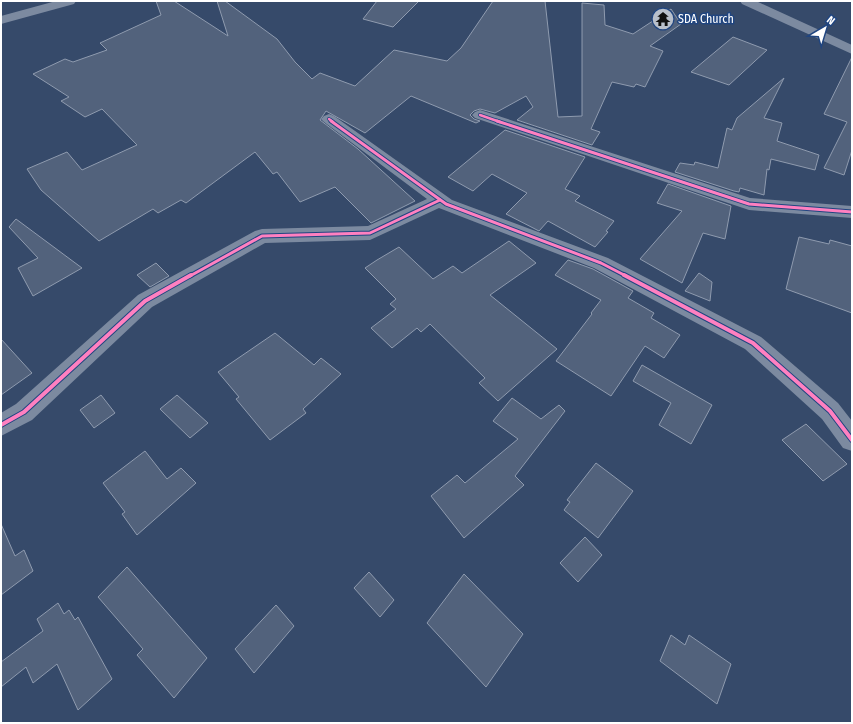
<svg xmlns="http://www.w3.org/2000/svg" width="853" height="724" font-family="'Fira Sans Condensed',sans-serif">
<rect width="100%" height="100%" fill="#364a6a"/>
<!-- building -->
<g fill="#52627c" stroke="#8f9baf">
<polygon points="156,1 174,1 228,36 217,1 225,1 277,39 295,62 312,79 320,73 355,86 394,50 447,61 461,48 493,1 545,1 558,117 582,116 582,3 604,5 605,25 633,34 671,9 681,24 650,46 663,51 645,87 636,84 634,87 612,82 591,129 600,132 592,145 517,120 533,107 526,96 495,113 480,109 474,111 470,115 474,119 480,121 476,123 411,96 365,133 326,111 320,120 358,149 415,201 371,223 335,187 300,202 277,172 273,174 255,152 186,203 181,200 158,213 153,209 99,241 41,190 27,169 67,152 82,170 137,145 102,109 85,117 61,101 69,97 33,74 65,59 73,62 107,50 100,43 161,15"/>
<polygon points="377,1 419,1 393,27 363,19"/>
<polygon points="733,37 767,50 729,85 691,72"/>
<polygon points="852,57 852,150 844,175 824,168 847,122 824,114"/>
<polygon points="784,78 764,118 782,123 777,141 819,155 815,170 771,159 769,170 767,169 764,195 740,188 739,192 734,191 675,172 680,163 694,165 695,162 718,168 727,128 732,130 737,118"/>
<polygon points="505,130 585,157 565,189 580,196 575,201 614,221 606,231 608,232 595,247 548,221 539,231 506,214 527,193 492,174 473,191 448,177"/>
<polygon points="668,184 731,206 725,239 703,233 682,283 640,259 682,211 657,203"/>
<polygon points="16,219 82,268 33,296 18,268 38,258 9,227"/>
<polygon points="799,237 829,244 830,240 852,246 852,313 786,289"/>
<polygon points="509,241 536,263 490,295 557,349 498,401 479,383 485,378 430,324 421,332 417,328 392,348 371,328 396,309 390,304 396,299 365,268 377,260 399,247 433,279 453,266 462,273"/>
<polygon points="568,260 593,269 633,291 628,298 654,313 651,318 680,335 664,358 645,346 611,396 556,361 592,314 591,313 601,300 555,275"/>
<polygon points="156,263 169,276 150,287 137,275"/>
<polygon points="699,273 712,282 710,301 685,291"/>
<polygon points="275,333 314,365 321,358 341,374 303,409 306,413 270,440 236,399 239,397 218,372"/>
<polygon points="1,339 32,373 1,395"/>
<polygon points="642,365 712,405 691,444 659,425 671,403 633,381"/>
<polygon points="101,395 115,413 94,428 80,410"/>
<polygon points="177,395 208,423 190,438 160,409"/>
<polygon points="512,398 541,419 559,405 565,411 515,476 524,485 464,538 431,496 457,475 465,483 518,439 493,421"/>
<polygon points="806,424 847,464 823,481 782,440"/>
<polygon points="145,451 167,479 181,468 196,483 137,535 122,514 125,512 103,483"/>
<polygon points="596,463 633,491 598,538 564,510 570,502 567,500"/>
<polygon points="1,524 15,556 24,550 33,571 1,595"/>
<polygon points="585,537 602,555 578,582 560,563"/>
<polygon points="127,567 207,658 174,698 137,655 143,649 98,597"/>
<polygon points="369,572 394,600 380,617 354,588"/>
<polygon points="464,574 523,634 486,687 427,623"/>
<polygon points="58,603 64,614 69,610 75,620 78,617 112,679 78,710 57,664 33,683 26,667 1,687 1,662 43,631 37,619"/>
<polygon points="276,605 294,626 254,673 235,649"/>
<polygon points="671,635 685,645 689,635 731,664 717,704 660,661"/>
</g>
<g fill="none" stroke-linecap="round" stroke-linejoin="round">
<!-- minor -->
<g fill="#7c8aa0" fill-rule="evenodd">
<polygon points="56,1 76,1 74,4 1,24 1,16"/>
<polygon points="740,1 756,1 852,45 852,54 742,4"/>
<polygon points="480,110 750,198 852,206 852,218 749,210 475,118 472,115 475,112"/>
<polygon points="329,114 334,116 452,200 608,258 761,337 838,403 852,421 852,451 843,448 822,419 745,349 594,268 439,208 370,240 265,243 152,307 32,420 1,436 1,413 16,404 138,295 255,231 262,229 368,226 427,199 324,122 321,119 324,116"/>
</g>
<!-- cycleway-far2 casing -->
<g stroke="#204580" stroke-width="4">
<g id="cycleway-far2">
<polyline points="480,115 500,122"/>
<polyline points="329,119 333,122"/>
</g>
</g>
<!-- cycleway-far1 casing -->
<g stroke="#204580" stroke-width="5">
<g id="cycleway-far1">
<polyline points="331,121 446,204 601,263 626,276"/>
<polyline points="497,121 749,204 852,212"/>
<polyline points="190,276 262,236 370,233 440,200"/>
</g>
</g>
<!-- cycleway casing -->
<g stroke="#204580" stroke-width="6">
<g id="cycleway">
<polyline points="624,275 753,343 830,411 852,440"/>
<polyline points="1,425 24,412 145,301 191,275"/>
</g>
</g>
<!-- cycleway-far2 -->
<use href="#cycleway-far2" stroke="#ff80c0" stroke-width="2.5"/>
<!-- cycleway-far1 -->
<use href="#cycleway-far1" stroke="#ff80c0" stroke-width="3"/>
<!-- cycleway -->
<use href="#cycleway" stroke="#ff80c0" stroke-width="4"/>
</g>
<!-- icons -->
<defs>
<g id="temple-disc" transform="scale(1.15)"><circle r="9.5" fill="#b9c0cb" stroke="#204580"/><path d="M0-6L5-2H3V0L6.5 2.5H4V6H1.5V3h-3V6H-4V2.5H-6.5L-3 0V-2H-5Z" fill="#111"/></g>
</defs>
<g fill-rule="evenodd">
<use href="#temple-disc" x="663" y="19"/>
</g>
<g text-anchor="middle" stroke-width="3" stroke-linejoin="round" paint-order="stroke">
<!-- far-poi labels -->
<g font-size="12" fill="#fff" stroke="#204580" text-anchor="start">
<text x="678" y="23">SDA Church</text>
</g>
</g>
<!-- border -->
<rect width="853" height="724" fill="none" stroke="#ffffff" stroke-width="4"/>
<!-- north arrow -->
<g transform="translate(825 28) rotate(38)" stroke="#204580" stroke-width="3" paint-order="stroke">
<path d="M0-3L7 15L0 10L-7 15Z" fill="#ffffff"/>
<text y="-6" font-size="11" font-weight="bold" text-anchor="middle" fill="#ffffff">N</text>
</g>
</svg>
